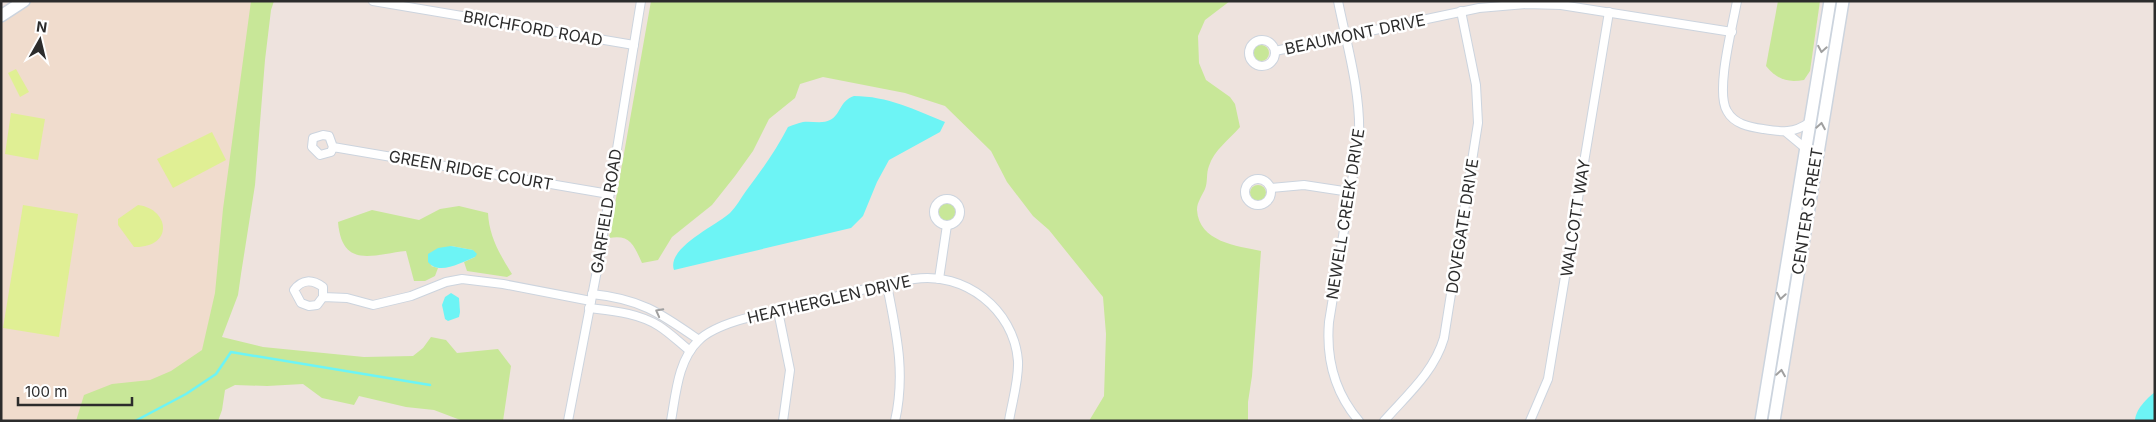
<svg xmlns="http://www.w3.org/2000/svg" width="2156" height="422" font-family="Inter,sans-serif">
<rect width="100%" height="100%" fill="#eee3de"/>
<!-- education -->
<polygon fill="#f0dccd" points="32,1 268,1 200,421 1,421 1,21"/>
<!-- green -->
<g fill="#c8e798">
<polygon points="251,1 274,1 271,10 265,60 255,185 241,274 238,295 222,337 263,347 364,357 413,356 423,348 431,337 446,340 457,353 498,349 511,366 503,421 463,421 434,410 406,407 359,396 354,405 322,398 303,384 267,386 235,385 225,390 222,410 218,421 76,421 84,395 112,384 150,380 171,371 202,350 215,293 223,209"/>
<path d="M651,1H1230L1205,20L1198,36L1199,63L1206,80L1230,97L1235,104L1240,127C1229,140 1214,150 1209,166C1206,173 1208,182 1205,189C1202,196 1197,202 1197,210C1199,242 1237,246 1261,251L1252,376L1248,402V421H1089L1104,396L1106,334L1103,297L1049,230L1033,216L1007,182L991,151L945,106L905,93L823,77L800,84L795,98L769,119L753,151L735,176L712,205L672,237L658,260L642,263C634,246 631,234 609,238Z"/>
<path d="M1778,1H1820L1810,71L1804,80C1786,83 1777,79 1766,66Z"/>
<circle cx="1261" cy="53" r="8"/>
<circle cx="1258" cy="193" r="8"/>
<circle cx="947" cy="212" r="9"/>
<path d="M459,206L488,213C489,236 500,255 512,274L507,277L467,271L464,262L475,257L473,250L451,246L431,266L438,268L435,276L425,281H414L406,251C374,254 342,270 338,222L372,210L419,220L440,209Z"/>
</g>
<!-- pitch -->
<g fill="#e0ef94">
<polygon points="16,69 29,92 20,97 8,73"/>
<polygon points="11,113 45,119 38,160 5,154"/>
<polygon points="212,132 226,160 173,188 157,159"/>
<polygon points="23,205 78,214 59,337 3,328"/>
<path d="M138,205C170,209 174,248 134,247L118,225V219Z"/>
</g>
<!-- water -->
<g fill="#6df4f5">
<path d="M854,96C887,96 916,110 945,122L940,132L889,160L877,182L863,216L851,228L674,270C666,248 717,225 730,213C736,207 741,198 746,191C762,170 776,150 788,127C793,125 798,123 803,122C812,121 823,124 830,120C841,115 839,101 854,96Z"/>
<path d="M451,246L473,250L477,254L475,257C462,262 439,276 428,262V254L438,248Z"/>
<polygon points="451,293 459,298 460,312 459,317 448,321 445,319 442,305 445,297"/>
<path d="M2155,392V421H2135C2135,410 2147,398 2155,392Z"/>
</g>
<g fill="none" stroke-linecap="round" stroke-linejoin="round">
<!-- stream -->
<polyline stroke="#6df4f5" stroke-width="2.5" points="135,421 186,394 216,374 231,352 430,385"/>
<!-- street casing -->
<g stroke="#ccd4de" stroke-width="10">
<g id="street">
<polyline points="373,1 634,45"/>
<path d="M1338,1C1347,46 1361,92 1359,138L1329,322C1326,358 1335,393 1359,421"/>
<path d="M1737,1C1733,25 1715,91 1727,111C1734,124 1749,127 1763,129C1782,132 1793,134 1810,122"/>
<circle cx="1262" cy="53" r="13"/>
<polyline points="1275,51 1479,8 1526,4 1561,5 1732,32"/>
<polyline points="1787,133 1805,148"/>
<polyline points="333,147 331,152 320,155 312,147 313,138 323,135 329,136 333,147 609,194"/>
<circle cx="1258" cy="192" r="13"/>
<polyline points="1271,188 1304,185 1350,192"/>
<circle cx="947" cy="212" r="13"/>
<polyline points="939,279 947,225"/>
<path d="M887,285C896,332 906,372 895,421"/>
<path d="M592,294C641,299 660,313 699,340"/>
<path d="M323,297L317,305L309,306L301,303L294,290C302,279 312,279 323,287V297L347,298L373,305L411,296L446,282L462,279L503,284L591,301"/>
<path d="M589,308C613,311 638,313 659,326C670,333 680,343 690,351"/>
<polyline points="778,311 790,370 783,421"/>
<polyline points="568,421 599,260 641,1"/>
<path d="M671,421C676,393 678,360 699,340C721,319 780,311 810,303C844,295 879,284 914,279C964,271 1014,309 1018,361C1019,380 1012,402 1009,421"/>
<path d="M1384,421C1407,395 1434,372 1444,338L1478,123L1476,85L1461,11"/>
<polyline points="1530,421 1548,379 1609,12"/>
</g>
</g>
<!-- secondary casing -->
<g stroke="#ccd4de" stroke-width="14">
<g id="secondary">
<polyline points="1,16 24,1"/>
<polyline points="1761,421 1830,1"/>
<polyline points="1774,421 1843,1"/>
</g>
</g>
<!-- street -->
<use href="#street" stroke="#fff" stroke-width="8"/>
<!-- secondary -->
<use href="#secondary" stroke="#fff" stroke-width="11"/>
</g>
<!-- one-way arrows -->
<defs><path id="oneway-chevron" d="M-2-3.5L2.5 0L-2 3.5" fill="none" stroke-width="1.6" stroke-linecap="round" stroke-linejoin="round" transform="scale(1.25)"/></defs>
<g stroke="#a0a0a0">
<use href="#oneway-chevron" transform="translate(1822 49) rotate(100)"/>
<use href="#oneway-chevron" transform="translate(1821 126) rotate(-80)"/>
<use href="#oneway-chevron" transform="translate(1781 296) rotate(99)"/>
<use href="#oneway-chevron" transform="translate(659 312) rotate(-152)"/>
<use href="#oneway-chevron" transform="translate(1781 373) rotate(-81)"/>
</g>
<g text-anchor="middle" stroke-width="5" stroke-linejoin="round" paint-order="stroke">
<!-- street labels -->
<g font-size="16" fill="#2c2c2c" stroke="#fff">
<text transform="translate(533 28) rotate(10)" y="6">BRICHFORD ROAD</text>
<text transform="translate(1355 34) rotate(-12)" y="6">BEAUMONT DRIVE</text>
<text transform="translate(471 170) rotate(10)" y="6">GREEN RIDGE COURT</text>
<text transform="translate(606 211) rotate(-81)" y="6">GARFIELD ROAD</text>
<text transform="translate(1807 211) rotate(-81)" y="6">CENTER STREET</text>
<text transform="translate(1345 214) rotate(-81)" y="6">NEWELL CREEK DRIVE</text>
<text transform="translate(1575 218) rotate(-81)" y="6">WALCOTT WAY</text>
<text transform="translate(1462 226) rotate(-81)" y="6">DOVEGATE DRIVE</text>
<text transform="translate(829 299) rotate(-13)" y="6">HEATHERGLEN DRIVE</text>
</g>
</g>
<!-- border -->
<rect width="2156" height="422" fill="none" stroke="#2c2c2c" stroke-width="5"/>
<!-- north arrow -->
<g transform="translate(40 40) rotate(8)" stroke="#ffffff" stroke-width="4" paint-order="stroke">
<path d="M0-4L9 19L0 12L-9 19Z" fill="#2c2c2c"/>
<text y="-8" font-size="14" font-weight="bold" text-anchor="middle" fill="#2c2c2c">N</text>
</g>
<!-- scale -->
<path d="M18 397v8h114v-8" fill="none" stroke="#2c2c2c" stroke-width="2.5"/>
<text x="25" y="397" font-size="15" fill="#2c2c2c" stroke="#ffffff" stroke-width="4" paint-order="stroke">100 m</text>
</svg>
